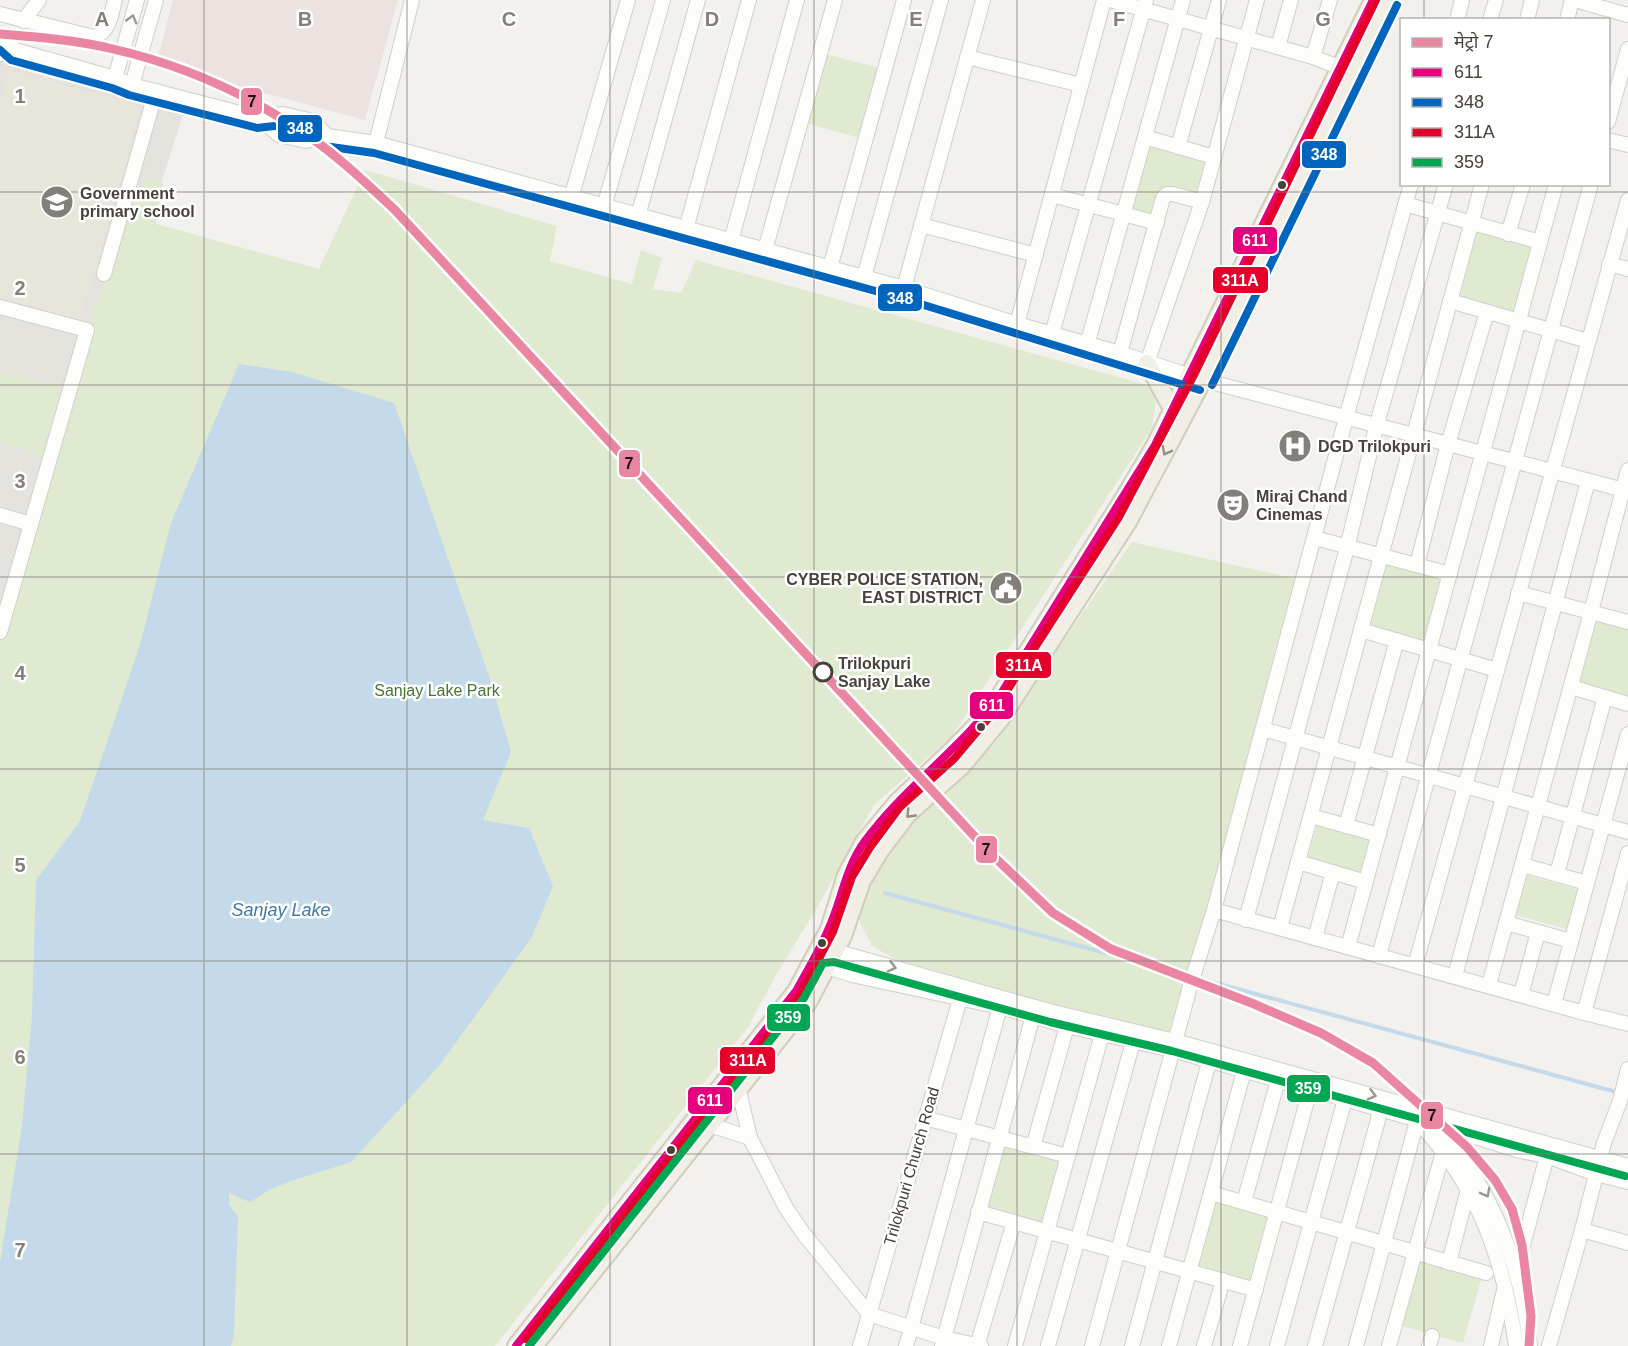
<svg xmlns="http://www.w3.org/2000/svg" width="1628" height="1346" font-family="Arial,'Noto Sans Devanagari',sans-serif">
<rect width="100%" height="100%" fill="#f2f1ee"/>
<!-- residential -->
<polygon fill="#e5e3dd" points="0,56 185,108 0,692"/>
<!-- education -->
<polygon fill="#e8e5db" points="9,70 141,106 80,321 0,299 0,102"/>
<!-- medical -->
<polygon fill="#ece3e0" points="173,0 398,0 365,120 156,64"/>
<!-- green -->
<g fill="#dfead1">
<polygon points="821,53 883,69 863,139 802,122"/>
<polygon points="1147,142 1206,158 1195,198 1164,189 1156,219 1128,211"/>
<polygon points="365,170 557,226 550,261 632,284 641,250 662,258 653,289 681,293 696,260 1158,388 1152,428 952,736 874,805 818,906 773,980 749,1026 495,1346 0,1346 0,626 87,330 146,177 163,183 156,224 319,269"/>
<polygon points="1476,231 1538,247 1518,317 1457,300"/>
<polygon points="0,372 61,389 43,455 0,443"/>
<polygon points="1132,542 1297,579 1173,1040 895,959 872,946 860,923 859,905 866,886 887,850 916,816 1008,720"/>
<polygon points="1386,559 1448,575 1429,645 1367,628"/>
<polygon points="1593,616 1628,625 1628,700 1574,685"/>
<polygon points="1318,821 1374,837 1363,877 1307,861"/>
<polygon points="1526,875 1582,891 1570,930 1515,915"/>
<polygon points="1003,1142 1065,1158 1045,1228 984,1211"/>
<polygon points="1212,1199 1274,1215 1254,1285 1193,1268"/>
<polygon points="1421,1257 1483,1273 1463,1343 1402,1326"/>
</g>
<!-- water -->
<polygon fill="#c4daea" points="239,364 292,372 394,403 491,682 511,752 483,820 529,828 553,886 532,937 439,1066 351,1162 291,1181 269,1190 250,1202 229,1193 229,1205 238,1216 234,1335 231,1346 0,1346 0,1263 22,1125 32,1016 36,880 80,821 140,645 171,523"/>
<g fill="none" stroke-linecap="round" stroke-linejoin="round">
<!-- stream -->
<polyline stroke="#c4daea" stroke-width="4" points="885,893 1620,1093"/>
<!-- minor casing -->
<g stroke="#d0cfcb" stroke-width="16">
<g id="minor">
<polyline points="1110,0 1313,57 1349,71"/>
<polyline points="1575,0 1628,15"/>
<path d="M0,14L94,37C110,32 111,14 115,0"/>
<polyline points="1457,20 1462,0"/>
<polyline points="1490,20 1496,0"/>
<polyline points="1527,20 1532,0"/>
<polyline points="1567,20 1572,0"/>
<polyline points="23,21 39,0"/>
<polyline points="0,35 15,50 115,78 132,85 259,118 283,114 313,121 327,136"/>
<polyline points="1278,47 1291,0"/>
<polyline points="0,54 15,50"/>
<polyline points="967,57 1081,85"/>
<polyline points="1313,57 1330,0"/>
<polyline points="115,78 137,0"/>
<polyline points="132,85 156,0"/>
<polyline points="259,118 279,135 306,141 327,136 376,143 904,288 1017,324 1120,353 1203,380 1628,491"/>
<polyline points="1608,122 1628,49"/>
<polyline points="1145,137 1214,157"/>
<polyline points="1608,140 1628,145"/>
<polyline points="376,143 412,0"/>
<polyline points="1178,147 1219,0"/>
<polyline points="1052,195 1157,223"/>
<polyline points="571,198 628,0"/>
<polyline points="1405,204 1540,242"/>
<polyline points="604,207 663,0"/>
<polyline points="638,216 698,0"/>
<polyline points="921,225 1036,255"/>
<polyline points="686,229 749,0"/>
<polyline points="1508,234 1523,184"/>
<polyline points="731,241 797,0"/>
<polyline points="765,250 835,0"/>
<polyline points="1609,264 1628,269"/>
<polyline points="830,268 904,0"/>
<polyline points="104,274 156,91"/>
<polyline points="864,277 941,0"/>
<polyline points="904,288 983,0"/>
<polyline points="1450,301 1588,341"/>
<polyline points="0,307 87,330 0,632"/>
<polyline points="1017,324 1104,0"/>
<polyline points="1052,334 1146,0"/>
<polyline points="1087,345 1183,0"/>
<polyline points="1120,353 1163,198 1167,194 1173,194 1202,202"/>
<polyline points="1147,363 1202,202 1257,0"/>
<polyline points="0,515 31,524"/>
<polyline points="1315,538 1450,574"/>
<polyline points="1417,565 1448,444 1487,312"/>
<polyline points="1518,593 1628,622"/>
<polyline points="1361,630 1497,670"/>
<polyline points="1571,687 1628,704"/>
<polyline points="1263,729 1628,832"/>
<polyline points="1311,816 1379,835"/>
<polyline points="1346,826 1397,640"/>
<polyline points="1298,862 1366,882"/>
<polyline points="1522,865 1587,883"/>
<polyline points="1557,874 1605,697"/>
<polyline points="1214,910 1584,1013 1628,1024"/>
<polyline points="1246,920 1347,548 1376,427 1446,184"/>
<polyline points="1506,923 1571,941"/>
<polyline points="1280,928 1482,184"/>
<polyline points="1315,938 1333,872"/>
<polyline points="1348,947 1556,184"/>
<polyline points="827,952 835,951 1053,1012 1175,1041 1628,1166"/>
<polyline points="1379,956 1591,184"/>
<polyline points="822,961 827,967 852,975 1000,1007 1067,1026 1172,1050 1450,1129 1520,1151 1547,1156 1596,1174 1628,1182"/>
<polyline points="1415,966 1628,200"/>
<polyline points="1455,976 1588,481"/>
<polyline points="1489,985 1591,612 1628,470"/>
<polyline points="1521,995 1538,932"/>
<polyline points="1554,1004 1628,734"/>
<polyline points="1584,1013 1628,853"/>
<polyline points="739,1091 750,1138 786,1208 803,1233 869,1314 944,1338 981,1346"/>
<polyline points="925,1118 1068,1156"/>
<path d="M1417,1121C1478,1185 1504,1260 1516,1346"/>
<polyline points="710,1125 750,1138"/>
<path d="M1441,1127C1491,1191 1522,1265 1530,1346"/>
<polyline points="1033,1147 1067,1026"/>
<polyline points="1211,1193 1486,1273"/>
<polyline points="1244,1202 1278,1080"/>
<polyline points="978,1212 1256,1290"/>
<polyline points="1582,1230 1628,1243"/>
<polyline points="1449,1263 1468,1189"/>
<polyline points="1516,1271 1547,1156"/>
<polyline points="860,1346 962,992"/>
<polyline points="906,1346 1000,1007"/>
<polyline points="942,1346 1033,1016"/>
<polyline points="977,1346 1014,1222"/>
<polyline points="1015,1346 1102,1034"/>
<polyline points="1048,1346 1133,1042"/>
<polyline points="1092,1346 1191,983 1214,910 1346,418 1411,184"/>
<polyline points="1132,1346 1209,1062"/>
<polyline points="1169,1346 1244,1071"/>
<polyline points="1204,1346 1223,1280"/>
<polyline points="1240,1346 1310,1090"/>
<polyline points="1277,1346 1345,1099"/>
<polyline points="1315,1346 1378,1120 1379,1109"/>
<polyline points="1356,1346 1417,1121"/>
<polyline points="1389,1346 1443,1152"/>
<polyline points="1429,1346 1432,1336"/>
<polyline points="1491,1346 1504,1290"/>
<polyline points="1549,1346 1582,1230 1604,1143 1620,1101 1628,1069"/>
</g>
</g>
<!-- major casing -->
<g stroke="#d2cdbe" stroke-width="20">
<g id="major">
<polyline points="1147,363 1172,409"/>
<polyline points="516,1346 796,991 829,929 846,875 864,842 897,802 951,751 985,716 1002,692 1125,496 1155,445 1373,0"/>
<polyline points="534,1346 809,1001 843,936 862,881 880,851 908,814 962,766 1000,720 1128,522 1203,380 1388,0"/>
</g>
</g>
<!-- minor -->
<use href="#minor" stroke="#fdfdfc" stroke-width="14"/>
<!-- major -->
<use href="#major" stroke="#f1eee6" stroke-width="16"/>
<!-- bus-1 casing -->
<g stroke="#fff" stroke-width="12">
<path id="bus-1" d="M516,1346L796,991C807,971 819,951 828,930C842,900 845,868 865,841C905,786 963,748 1002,692L1155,445L1373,0"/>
</g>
<!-- bus-2 casing -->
<g stroke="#fff" stroke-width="12">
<g id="bus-2">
<polyline points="0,50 11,60 112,88 129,95 257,128 283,125 308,130 324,146 374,153 901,298 1200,390"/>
<polyline points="1212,385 1397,5"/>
</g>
</g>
<!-- bus-3 casing -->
<g stroke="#fff" stroke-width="12">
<polyline id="bus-3" points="526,1339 800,995 833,932 852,877 871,846 900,807 954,759 992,714 1119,517 1194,375 1376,0"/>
</g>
<!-- bus-4 casing -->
<g stroke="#fff" stroke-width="12">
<polyline id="bus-4" points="529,1346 804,998 823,963 834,962 1050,1022 1172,1051 1625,1176"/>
</g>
<!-- bus-1 -->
<use href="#bus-1" stroke="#e5007d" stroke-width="8"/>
<!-- bus-2 -->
<use href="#bus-2" stroke="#0065bd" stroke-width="8"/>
<!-- bus-3 -->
<use href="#bus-3" stroke="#e4002b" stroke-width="8"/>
<!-- bus-4 -->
<use href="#bus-4" stroke="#00a651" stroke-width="8"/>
<!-- metro-1 casing -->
<g stroke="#fff" stroke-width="14">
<path id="metro-1" d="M0,34C38,37 76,40 113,49C183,65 248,94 307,135C339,157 366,183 394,209L988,851L1053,913L1111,949L1254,1004L1321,1033L1373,1063L1467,1147L1495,1180L1512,1209L1522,1245L1531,1316L1529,1346"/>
</g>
<!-- metro-1 -->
<use href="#metro-1" stroke="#ea86a1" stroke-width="9"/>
</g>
<!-- one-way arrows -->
<defs><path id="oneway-chevron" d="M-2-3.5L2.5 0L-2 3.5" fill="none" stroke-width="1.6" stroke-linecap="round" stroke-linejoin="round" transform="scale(1.5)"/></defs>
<g stroke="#999791">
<use href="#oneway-chevron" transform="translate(132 19) rotate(-74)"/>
<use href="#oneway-chevron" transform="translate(892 967) rotate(15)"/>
<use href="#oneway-chevron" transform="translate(1372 1095) rotate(15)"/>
<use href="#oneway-chevron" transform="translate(1486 1193) rotate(62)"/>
</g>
<g stroke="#949087">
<use href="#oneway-chevron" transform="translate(1166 451) rotate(118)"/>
<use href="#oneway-chevron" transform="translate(910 814) rotate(134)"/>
</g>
<!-- grid -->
<path fill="none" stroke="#848079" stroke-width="1.5" stroke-opacity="0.55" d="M204,0V1346M407,0V1346M610,0V1346M814,0V1346M1017,0V1346M1221,0V1346M1424,0V20M1424,184V1346M0,192H1628M0,385H1628M0,577H1628M0,769H1628M0,961H1628M0,1154H1628"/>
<!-- icons -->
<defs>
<g id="school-disc" transform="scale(1.725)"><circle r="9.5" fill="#848079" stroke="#fff"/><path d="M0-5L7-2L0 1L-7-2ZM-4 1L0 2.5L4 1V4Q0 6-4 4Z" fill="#fff"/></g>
<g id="hospital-disc" transform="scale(1.725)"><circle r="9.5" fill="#848079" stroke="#fff"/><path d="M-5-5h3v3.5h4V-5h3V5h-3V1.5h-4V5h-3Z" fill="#fff"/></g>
<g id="theatre-disc" transform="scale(1.725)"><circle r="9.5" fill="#848079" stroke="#fff"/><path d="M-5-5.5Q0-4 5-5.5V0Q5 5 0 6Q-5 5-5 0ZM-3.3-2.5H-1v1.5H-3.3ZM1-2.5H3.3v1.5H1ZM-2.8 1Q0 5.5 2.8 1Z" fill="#fff"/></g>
<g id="civic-disc" transform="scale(1.725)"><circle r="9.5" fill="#848079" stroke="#fff"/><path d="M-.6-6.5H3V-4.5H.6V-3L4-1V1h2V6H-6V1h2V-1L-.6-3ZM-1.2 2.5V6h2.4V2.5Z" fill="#fff"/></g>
</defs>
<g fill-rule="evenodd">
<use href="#school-disc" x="57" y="202"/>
<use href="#hospital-disc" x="1295" y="446"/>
<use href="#theatre-disc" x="1233" y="505"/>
<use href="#civic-disc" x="1006" y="588"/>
</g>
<!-- markers -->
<g fill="#48433a" stroke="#fff" stroke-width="2">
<circle cx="1282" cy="185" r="5"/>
<circle cx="981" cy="727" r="5"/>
<circle cx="822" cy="943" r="5"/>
<circle cx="671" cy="1150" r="5"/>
</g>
<circle fill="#fff" stroke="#48433a" stroke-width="3" cx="823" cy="672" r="9"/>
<g text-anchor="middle" stroke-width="5" stroke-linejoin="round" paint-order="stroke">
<!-- poi labels -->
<g font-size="16" font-weight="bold" fill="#48433a" stroke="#fff" text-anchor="start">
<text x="80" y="199">Government<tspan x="80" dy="18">primary school</tspan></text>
<text x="1318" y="452">DGD Trilokpuri</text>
<text x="1256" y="502">Miraj Chand<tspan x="1256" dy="18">Cinemas</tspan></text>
<text x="983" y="585" text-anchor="end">CYBER POLICE STATION,<tspan x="983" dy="18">EAST DISTRICT</tspan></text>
</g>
<!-- stop labels -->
<g font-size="16" font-weight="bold" fill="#48433a" stroke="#fff" text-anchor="start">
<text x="838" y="669">Trilokpuri<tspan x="838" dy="18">Sanjay Lake</tspan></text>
</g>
<!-- park labels -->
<g font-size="16" fill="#4a7433" stroke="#fff">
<text x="437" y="696">Sanjay Lake Park</text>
</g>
<!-- street labels -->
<g font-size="16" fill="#48433a" stroke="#fff">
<text transform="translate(911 1166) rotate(-74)" y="6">Trilokpuri Church Road</text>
</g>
<!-- water labels -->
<g font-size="18" font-style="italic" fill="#3e79a9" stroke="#fff">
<text x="281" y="916">Sanjay Lake</text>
</g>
</g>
<g font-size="20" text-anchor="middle" font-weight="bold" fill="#848079" stroke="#fff" stroke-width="5" stroke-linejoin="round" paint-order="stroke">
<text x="102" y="26">A</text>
<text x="305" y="26">B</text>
<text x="509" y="26">C</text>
<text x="712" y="26">D</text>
<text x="916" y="26">E</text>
<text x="1119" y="26">F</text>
<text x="1323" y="26">G</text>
<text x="20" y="103">1</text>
<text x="20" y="295">2</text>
<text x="20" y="488">3</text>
<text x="20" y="680">4</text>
<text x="20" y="872">5</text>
<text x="20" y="1064">6</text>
<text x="20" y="1257">7</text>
</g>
<g stroke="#fff" stroke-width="2">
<rect x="240" y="87" width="23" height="29" rx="6" fill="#ea86a1"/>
<rect x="277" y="114" width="46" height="29" rx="6" fill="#0065bd"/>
<rect x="1301" y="140" width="46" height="29" rx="6" fill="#0065bd"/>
<rect x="1232" y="226" width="46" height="29" rx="6" fill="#e5007d"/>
<rect x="1212" y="266" width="57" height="28" rx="6" fill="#e4002b"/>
<rect x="877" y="283" width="46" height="29" rx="6" fill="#0065bd"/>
<rect x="618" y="449" width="23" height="29" rx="6" fill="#ea86a1"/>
<rect x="995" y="651" width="57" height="28" rx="6" fill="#e4002b"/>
<rect x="969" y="691" width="45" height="29" rx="6" fill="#e5007d"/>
<rect x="975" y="835" width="23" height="29" rx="6" fill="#ea86a1"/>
<rect x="766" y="1003" width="45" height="29" rx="6" fill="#00a651"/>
<rect x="719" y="1046" width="57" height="29" rx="6" fill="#e4002b"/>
<rect x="1286" y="1074" width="45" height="29" rx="6" fill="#00a651"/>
<rect x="687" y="1086" width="46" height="29" rx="6" fill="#e5007d"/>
<rect x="1420" y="1101" width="24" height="29" rx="6" fill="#ea86a1"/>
</g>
<g font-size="16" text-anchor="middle" font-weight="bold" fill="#fff">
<text x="300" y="134">348</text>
<text x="1324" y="160">348</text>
<text x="1255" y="246">611</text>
<text x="1240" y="286">311A</text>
<text x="900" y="304">348</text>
<text x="1024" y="671">311A</text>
<text x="992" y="711">611</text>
<text x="788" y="1023">359</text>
<text x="748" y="1066">311A</text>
<text x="1308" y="1094">359</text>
<text x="710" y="1106">611</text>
</g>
<g font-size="16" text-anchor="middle" font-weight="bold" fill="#111">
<text x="252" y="107">7</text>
<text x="629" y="469">7</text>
<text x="986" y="855">7</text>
<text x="1432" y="1121">7</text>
</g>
<!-- legend -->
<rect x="1400" y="18" width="210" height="168" fill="#ffffff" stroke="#b6b4b0" stroke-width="1.5"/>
<rect x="1412" y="38" width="30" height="9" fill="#ea86a1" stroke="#b6b4b0" stroke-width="1.5"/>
<text x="1454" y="48" font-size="18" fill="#48433a">मेट्रो 7</text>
<rect x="1412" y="68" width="30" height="9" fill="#e5007d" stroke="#b6b4b0" stroke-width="1.5"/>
<text x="1454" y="78" font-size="18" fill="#48433a">611</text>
<rect x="1412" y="98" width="30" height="9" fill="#0065bd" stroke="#b6b4b0" stroke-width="1.5"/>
<text x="1454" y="108" font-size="18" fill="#48433a">348</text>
<rect x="1412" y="128" width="30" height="9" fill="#e4002b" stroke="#b6b4b0" stroke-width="1.5"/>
<text x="1454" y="138" font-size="18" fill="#48433a">311A</text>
<rect x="1412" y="158" width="30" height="9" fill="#00a651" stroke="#b6b4b0" stroke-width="1.5"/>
<text x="1454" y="168" font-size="18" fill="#48433a">359</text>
</svg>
